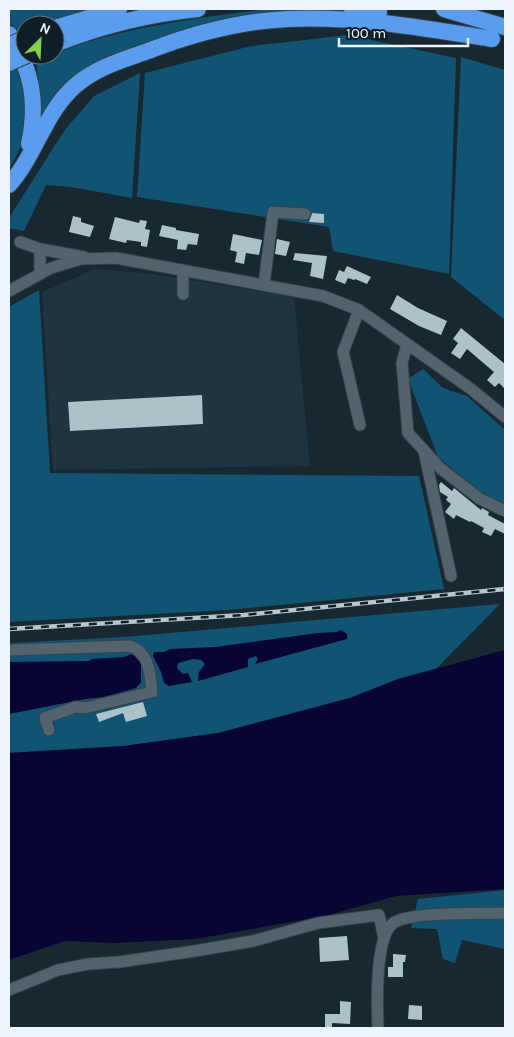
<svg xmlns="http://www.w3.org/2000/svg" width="514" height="1037" font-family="Karla,sans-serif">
<rect width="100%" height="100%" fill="#182831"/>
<!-- built -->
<polygon fill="#1e3441" points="95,269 146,273 294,297 310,466 53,470 42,292"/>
<!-- green -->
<g fill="#115372">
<polygon points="9,9 96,9 42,25 25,25 25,30 19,32 9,22"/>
<path d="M267,9H326V13L116,60L41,117L36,60L50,55H55V53C123,27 196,18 267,9Z"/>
<polygon points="348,35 456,58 449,274 333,251 329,227 137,197 145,73 251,46"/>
<polygon points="461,57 505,70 505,320 451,277"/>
<path d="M19,66C29,107 32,132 9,169V70Z"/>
<polygon points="140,73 132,198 71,187 46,185 24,231 9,228 9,218 64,131 94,96"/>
<polygon points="39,290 50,473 419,476 444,589 228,610 9,622 9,307"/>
<polygon points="423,369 443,388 467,396 505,430 505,505 481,493 438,457 408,379"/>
<polygon points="500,604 436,669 398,679 350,698 218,733 124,746 9,753 9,643 124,637"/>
<polygon points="505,890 505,949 462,940 455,963 443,959 437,929 411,928 418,899"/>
</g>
<!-- water -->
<g fill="#080434">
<polygon points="341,630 347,634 347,639 255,664 258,659 256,656 248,659 248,667 198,681 199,672 205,664 201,660 193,659 178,663 177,668 183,674 188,673 192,682 169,686 164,683 161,672 153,656 154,652 164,652 170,649 215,647 318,633 336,632"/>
<polygon points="505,650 505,889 396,896 325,916 195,939 114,943 65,941 9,960 9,753 124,746 218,733 350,698 398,679"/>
<polygon points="132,654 141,662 141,682 136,688 104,697 86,699 9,714 9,662 89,661 92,659 124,657"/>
</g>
<!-- building -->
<g fill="#abc2c8">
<polygon points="312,213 324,214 324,223 309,222"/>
<polygon points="73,216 81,218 81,222 94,226 90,237 69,232"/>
<polygon points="115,217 139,223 140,220 147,221 145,229 150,230 147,247 141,246 141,242 127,240 126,243 109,239"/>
<polygon points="162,225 176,228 176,230 199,234 197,245 188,244 186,250 177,249 178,240 159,236"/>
<polygon points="233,234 262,240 259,255 246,253 244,264 235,262 237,252 230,250"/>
<polygon points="277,239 290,242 286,256 275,254"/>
<polygon points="295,253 327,256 323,279 310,276 312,263 293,260"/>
<polygon points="347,266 371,277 367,284 355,279 354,280 348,278 345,284 335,280 339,270 344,272"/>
<polygon points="397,295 418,308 447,321 441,335 419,326 390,309"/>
<polygon points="461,328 505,364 505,389 499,383 495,387 487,380 494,372 467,349 460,359 451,353 458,343 453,339"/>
<polygon points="202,395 203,424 70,431 68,402"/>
<polygon points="441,482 452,491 454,488 481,510 482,508 489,512 488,515 505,524 505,534 495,529 491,536 482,532 484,528 471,521 470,522 456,515 454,519 445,512 451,504 446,500 448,497 440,492 439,485"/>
<polygon points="143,702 147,716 126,722 123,713 99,722 96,714"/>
<polygon points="347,936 349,960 320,962 319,938"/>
<polygon points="393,954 406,955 405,962 403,962 403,977 388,977 388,967 393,967"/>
<polygon points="340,1001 351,1002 350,1024 332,1023 332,1028 325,1028 325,1014 340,1014"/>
<polygon points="409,1005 422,1006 422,1020 408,1019"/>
</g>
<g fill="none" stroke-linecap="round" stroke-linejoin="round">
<!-- minor casing -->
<g stroke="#36424a" stroke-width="13">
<g id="minor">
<polyline points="20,242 40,249 84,257"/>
<polyline points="40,249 40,274"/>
<polyline points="183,270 183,294"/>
<polyline points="264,285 273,212 305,214"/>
<polyline points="9,291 51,268 81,259 116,258 323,296 359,310 471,389 505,417"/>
<polyline points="359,310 343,352 360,425"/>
<polyline points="407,344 402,363 408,433 440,468 480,499 505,511"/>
<polyline points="424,451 451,576"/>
<path d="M9,650L130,646C150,653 150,674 152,692L85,708L75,707L45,718L49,730"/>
<polyline points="9,990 58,970 88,964 119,962 195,951 253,941 318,923 379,915 384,938"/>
<path d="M378,1028C377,1005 375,940 392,924C408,911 481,914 505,913"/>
</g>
</g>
<!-- highway casing -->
<g stroke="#36424a" stroke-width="18">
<g id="highway">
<polyline points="352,9 379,12"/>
<polyline points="444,9 505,27"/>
<polyline points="55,28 119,9"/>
<path d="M9,34C32,70 38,102 29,144"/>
<path d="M55,44C100,26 149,14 198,9"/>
<path d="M9,185C36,155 45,111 76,85C97,67 123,60 148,51C192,34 241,21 288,19C357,16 424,28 492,39"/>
</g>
</g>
<!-- minor -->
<use href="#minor" stroke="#52636d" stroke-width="11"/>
<!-- highway -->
<use href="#highway" stroke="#5a9cee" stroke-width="16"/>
<!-- rail casing -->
<g stroke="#bac6cd" stroke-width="4.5">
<polyline id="rail" points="9,629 244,615 505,589"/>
</g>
<!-- rail -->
<use href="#rail" stroke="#0f1e27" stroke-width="2.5" stroke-dasharray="8" stroke-linecap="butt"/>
<!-- highway-bridge casing -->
<g stroke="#36424a" stroke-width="18" stroke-linecap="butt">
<g id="highway-bridge">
<polyline points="9,46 25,38"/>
<polyline points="9,63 27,55"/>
</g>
</g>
<!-- highway-bridge -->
<use href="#highway-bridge" stroke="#5a9cee" stroke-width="16"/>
</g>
<!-- border -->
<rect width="514" height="1037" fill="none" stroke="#ebf5fb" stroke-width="20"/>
<!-- north arrow -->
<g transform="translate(40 40) rotate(24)"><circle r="24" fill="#0f1e27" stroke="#67747c"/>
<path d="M0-4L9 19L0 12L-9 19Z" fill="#83d04e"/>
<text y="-8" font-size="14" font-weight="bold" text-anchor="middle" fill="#ebf5fb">N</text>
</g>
<!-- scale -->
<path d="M339 38v8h129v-8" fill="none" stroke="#ebf5fb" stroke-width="2.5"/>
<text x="346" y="38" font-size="15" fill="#ebf5fb" stroke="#0f1e27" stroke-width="4" paint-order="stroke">100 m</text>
</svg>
